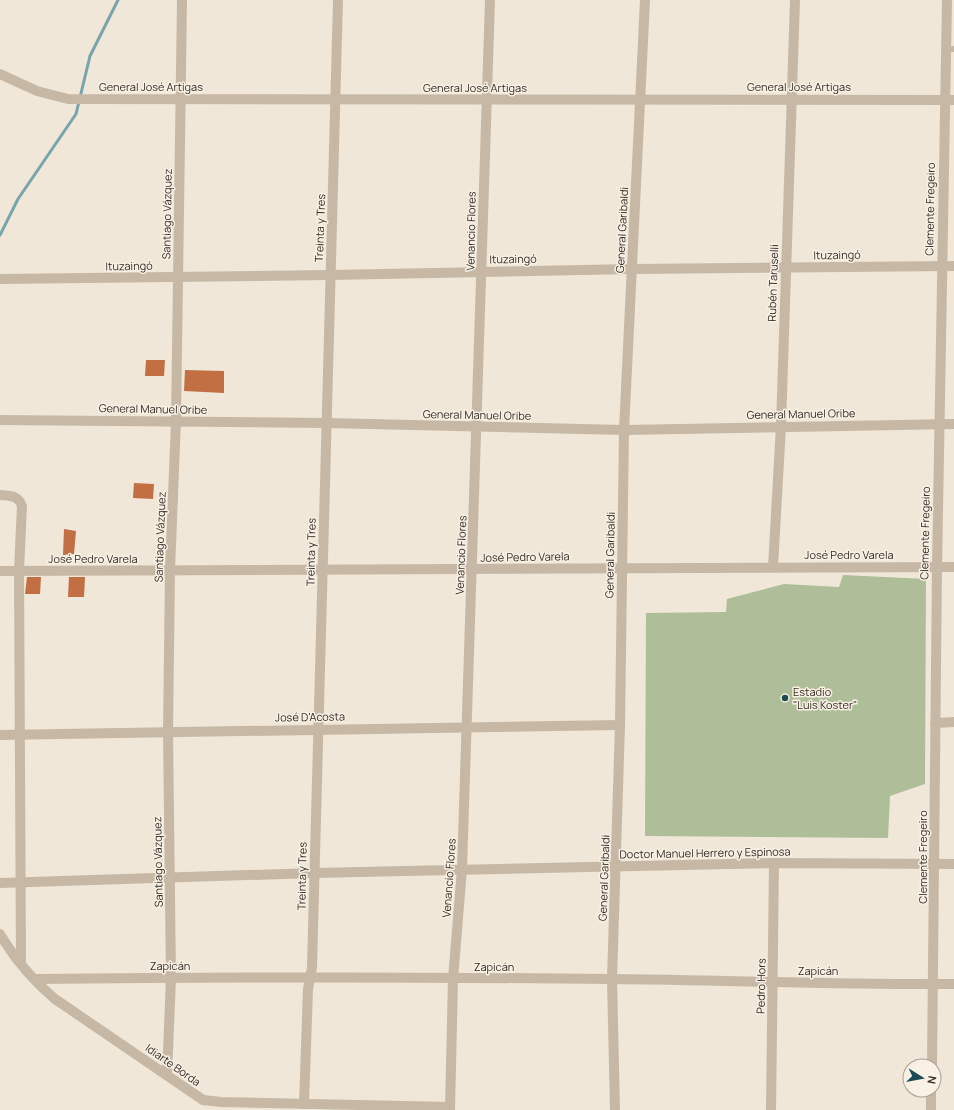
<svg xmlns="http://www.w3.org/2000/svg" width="954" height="1110" font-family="Manrope,sans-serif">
<rect width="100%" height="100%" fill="#f0e7d8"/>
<!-- green -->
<polygon fill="#aebe99" points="843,575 926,579 925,784 890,796 888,838 645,836 646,613 726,612 727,599 784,584 839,587"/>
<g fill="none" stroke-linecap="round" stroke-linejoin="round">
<!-- stream -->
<polyline stroke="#78a5ac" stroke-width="3" points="0,235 18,199 76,114 90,56 118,0"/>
</g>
<!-- building -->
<g fill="#c26f44">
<polygon points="146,360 165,360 164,376 145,376"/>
<polygon points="185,370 224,371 224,393 184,391"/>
<polygon points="134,483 154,484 153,499 133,498"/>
<polygon points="64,529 76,531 74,554 63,555"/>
<polygon points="27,577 41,577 40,594 25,594"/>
<polygon points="69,577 85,577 84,597 68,597"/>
</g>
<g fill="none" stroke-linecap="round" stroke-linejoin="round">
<!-- service -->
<polyline stroke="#c7b8a5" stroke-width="6" points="945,50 954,49"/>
<!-- minor -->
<g stroke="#c7b8a5" stroke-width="10">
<polyline points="0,74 37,91 68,99 954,100"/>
<polyline points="0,279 331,275 632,269 954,266"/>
<polyline points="0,420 326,423 624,430 954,424"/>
<path d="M0,495C10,496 18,495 22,506L19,571L21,963"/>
<polyline points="773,567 781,426 795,0"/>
<polyline points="0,571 954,567"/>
<polyline points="935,723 954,722"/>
<polyline points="0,735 620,725"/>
<polyline points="0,883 314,873 774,863 954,864"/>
<path d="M0,934C14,958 34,981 55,999L203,1100L221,1102L450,1107"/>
<path d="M35,979C227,977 420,977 612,979C726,980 840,985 954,984"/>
<polyline points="167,1075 171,978 168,732 170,570 176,421 182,0"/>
<polyline points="304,1104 308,989 312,967 338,0"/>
<polyline points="450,1110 453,979 462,869 490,0"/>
<polyline points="615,1110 612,979 620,725 624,430 645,0"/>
<polyline points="771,1110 774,863"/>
</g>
<!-- tertiary -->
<g stroke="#c7b8a5" stroke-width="10">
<polyline points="932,1066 937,568 947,0"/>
<polyline points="931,1110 931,1090"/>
</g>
</g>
<!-- markers -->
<circle fill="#1d4a53" stroke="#f8f1e4" stroke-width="1.5" cx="785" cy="698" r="4"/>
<g text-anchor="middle" stroke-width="3" stroke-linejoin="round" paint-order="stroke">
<!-- street labels -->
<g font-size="11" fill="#332b26" stroke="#f8f1e4">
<text x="151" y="91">General José Artigas</text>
<text x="799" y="91">General José Artigas</text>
<text x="475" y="92">General José Artigas</text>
<text transform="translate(930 209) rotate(-89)" y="4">Clemente Fregeiro</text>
<text transform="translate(167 214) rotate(-89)" y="4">Santiago Vázquez</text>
<text transform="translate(320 228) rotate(-88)" y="4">Treinta y Tres</text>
<text transform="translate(622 230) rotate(-87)" y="4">General Garibaldi</text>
<text transform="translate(471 231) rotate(-89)" y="4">Venancio Flores</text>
<text transform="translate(837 255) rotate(-1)" y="4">Ituzaingó</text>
<text transform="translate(513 259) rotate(-1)" y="4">Ituzaingó</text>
<text transform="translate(129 266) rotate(-1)" y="4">Ituzaingó</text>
<text transform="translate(773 283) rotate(-88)" y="4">Rubén Taruselli</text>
<text transform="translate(153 409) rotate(1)" y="4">General Manuel Oribe</text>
<text transform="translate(801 414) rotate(-1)" y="4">General Manuel Oribe</text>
<text transform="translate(477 415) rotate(1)" y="4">General Manuel Oribe</text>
<text transform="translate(925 533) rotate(-89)" y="4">Clemente Fregeiro</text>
<text transform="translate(160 537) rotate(-88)" y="4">Santiago Vázquez</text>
<text transform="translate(311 552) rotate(-89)" y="4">Treinta y Tres</text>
<text transform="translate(461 555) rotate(-88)" y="4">Venancio Flores</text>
<text transform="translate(610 555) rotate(-89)" y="4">General Garibaldi</text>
<text x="849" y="559">José Pedro Varela</text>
<text transform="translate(525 557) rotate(-1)" y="4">José Pedro Varela</text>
<text x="93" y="563">José Pedro Varela</text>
<text transform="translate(310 717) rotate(-1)" y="4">José D'Acosta</text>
<text transform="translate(705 853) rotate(-1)" y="4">Doctor Manuel Herrero y Espinosa</text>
<text transform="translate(923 857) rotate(-90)" y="4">Clemente Fregeiro</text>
<text transform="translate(158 862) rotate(-91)" y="4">Santiago Vázquez</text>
<text transform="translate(302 876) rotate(-89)" y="4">Treinta y Tres</text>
<text transform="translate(449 878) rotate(-86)" y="4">Venancio Flores</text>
<text transform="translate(604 878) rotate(-88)" y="4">General Garibaldi</text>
<text x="170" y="970">Zapicán</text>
<text x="494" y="971">Zapicán</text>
<text x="818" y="975">Zapicán</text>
<text transform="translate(761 986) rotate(-89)" y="4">Pedro Hors</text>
<text transform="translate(173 1065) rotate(35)" y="4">Idiarte Borda</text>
</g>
<!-- poi labels -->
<g font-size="11" fill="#332b26" stroke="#f8f1e4" text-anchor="start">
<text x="793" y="696">Estadio<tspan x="793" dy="13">"Luis Koster"</tspan></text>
</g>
</g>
<!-- north arrow -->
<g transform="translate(922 1078) rotate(101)"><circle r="19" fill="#f8f1e4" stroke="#a9a298"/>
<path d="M0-3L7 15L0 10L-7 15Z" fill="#1d4a53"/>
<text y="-6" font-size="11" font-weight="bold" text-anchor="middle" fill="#332b26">N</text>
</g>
</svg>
